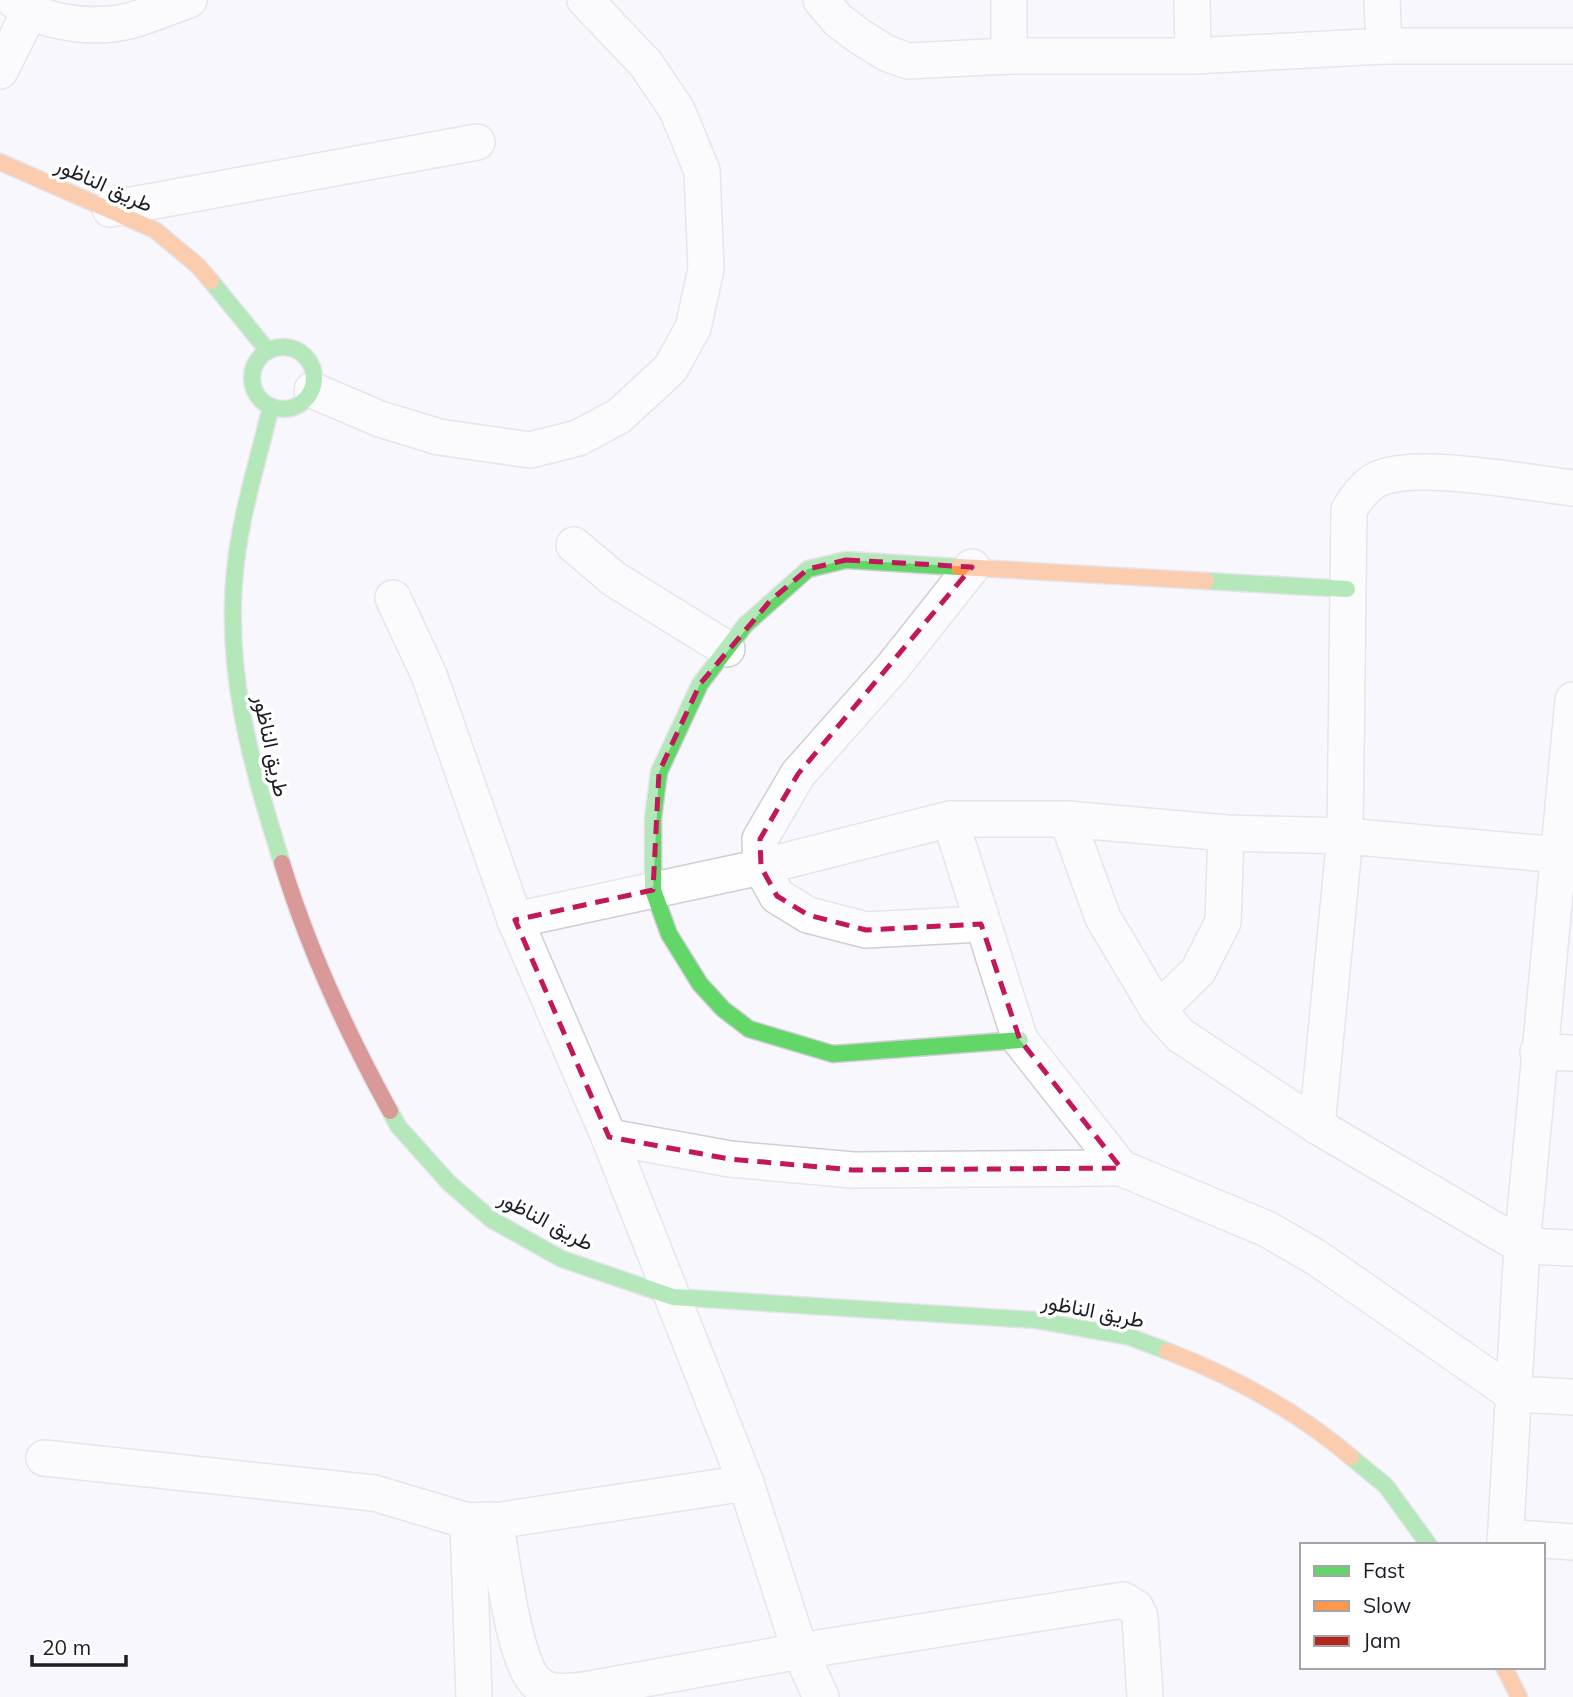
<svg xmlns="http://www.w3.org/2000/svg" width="1573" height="1697" font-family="Mulish,Vazirmatn,sans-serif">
<rect width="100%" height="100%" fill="#f7f7fd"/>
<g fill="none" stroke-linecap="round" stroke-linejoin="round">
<!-- street casing -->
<g stroke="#cfced6" stroke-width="38">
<g id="street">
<path d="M14,0C38,21 79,27 111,24C136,22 165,8 189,0"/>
<polyline points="821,0 838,20 859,36 886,53 908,61 1009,56 1193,56 1384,46 1573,46"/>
<polyline points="1192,0 1193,56"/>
<polyline points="1382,0 1384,46"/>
<polyline points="1009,56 1009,0"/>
<polyline points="0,71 29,13"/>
<polyline points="110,209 477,142"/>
<polyline points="312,390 380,419 439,437 530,450 578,438 619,416 670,369 693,328 706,269 702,171 677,110 646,64 585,0"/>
<polyline points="574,545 614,579 727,649"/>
<polyline points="972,567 892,668 798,774 760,839 761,867 777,896 808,915 866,930 981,924"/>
<polyline points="393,598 429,675 515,920 609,1137 746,1483 800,1651 821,1697"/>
<polyline points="950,819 1020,1040 1121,1168 1267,1229 1317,1258 1513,1394 1573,1397"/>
<polyline points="1067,819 1103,918 1158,1010 1180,1035 1317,1126 1522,1246 1573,1248"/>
<polyline points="515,920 761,867 950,819 1067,819 1226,833 1345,836 1560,855 1573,854"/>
<polyline points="1158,1010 1198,971 1223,922 1226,833"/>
<polyline points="1538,1052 1573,1053"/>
<path d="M1317,1126L1345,836L1349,510C1356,498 1365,485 1378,479C1417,461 1528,483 1573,488"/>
<polyline points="609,1137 730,1159 853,1170 1121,1168"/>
<polyline points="44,1458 374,1493 468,1521"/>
<path d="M746,1483L495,1521C502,1556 513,1662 537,1683C550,1695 568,1691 584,1690L800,1651L1123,1600L1136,1608L1140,1617L1145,1697"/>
<polyline points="1505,1537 1573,1542"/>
<polyline points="1505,1545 1522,1246 1573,700"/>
<polyline points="474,1697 468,1521 492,1520"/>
</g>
</g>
<!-- fast casing -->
<g stroke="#cfced6" stroke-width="19">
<g id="fast">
<polyline points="211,281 268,351"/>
<circle cx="283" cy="378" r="31"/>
<path d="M271,406C259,457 242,510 236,562C223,669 251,763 282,863"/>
<polyline points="959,567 846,560 808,569 745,625 700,684 659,772 653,818 653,890 669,934 700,984 723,1009 749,1029 833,1054 1020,1040"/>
<polyline points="1206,581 1347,589"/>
<polyline points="390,1111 398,1126 449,1183 492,1220 562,1259 673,1297 1035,1320 1130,1337 1167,1351"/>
<polyline points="1351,1457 1386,1486 1429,1545"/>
</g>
</g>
<!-- slow casing -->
<g stroke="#cfced6" stroke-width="19">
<g id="slow">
<polyline points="0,162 155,230 198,266 211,281"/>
<polyline points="959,567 1206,581"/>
<path d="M1167,1351C1232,1376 1298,1412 1351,1457"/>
<polyline points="1504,1667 1519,1697"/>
</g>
</g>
<!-- jam casing -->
<g stroke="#cfced6" stroke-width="19">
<path id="jam" d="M282,863C309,951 346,1031 390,1111"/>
</g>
<!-- street -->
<use href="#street" stroke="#fefeff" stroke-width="35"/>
<!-- fast -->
<use href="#fast" stroke="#63d668" stroke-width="16"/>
<!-- slow -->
<use href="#slow" stroke="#ff974d" stroke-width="16"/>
<!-- jam -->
<use href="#jam" stroke="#b3261e" stroke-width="16"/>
</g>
<!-- marked area -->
<path d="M0 0H1573V1697H0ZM846,560L972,567L798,774L760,839L761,867L777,896L808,915L866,930L981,924L1020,1040L1121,1168L853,1170L730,1159L609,1137L515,920L653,890L659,772L700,684L770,601L808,569Z" fill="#f7f7fd" fill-opacity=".55" fill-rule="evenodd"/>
<path fill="none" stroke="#c2185b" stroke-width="5" stroke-dasharray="14 9" stroke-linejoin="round" d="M846,560L972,567L798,774L760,839L761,867L777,896L808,915L866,930L981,924L1020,1040L1121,1168L853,1170L730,1159L609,1137L515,920L653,890L659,772L700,684L770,601L808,569Z"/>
<g text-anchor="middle" stroke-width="7" stroke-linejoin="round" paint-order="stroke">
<!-- street labels -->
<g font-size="21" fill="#1e1d26" stroke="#fff">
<text transform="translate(104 185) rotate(24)" y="7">طريق الناظور</text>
<text transform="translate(271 746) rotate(78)" y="7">طريق الناظور</text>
<text transform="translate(546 1221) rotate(28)" y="7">طريق الناظور</text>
<text transform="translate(1093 1311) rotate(11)" y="7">طريق الناظور</text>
</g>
</g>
<!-- legend -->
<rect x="1300" y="1543" width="245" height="126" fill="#ffffff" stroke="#a5a5a8" stroke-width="2"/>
<rect x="1314" y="1566" width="35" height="10" fill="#63d668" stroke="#a5a5a8" stroke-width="2"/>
<text x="1363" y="1578" font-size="21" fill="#1e1d26">Fast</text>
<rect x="1314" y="1601" width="35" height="10" fill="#ff974d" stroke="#a5a5a8" stroke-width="2"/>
<text x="1363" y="1613" font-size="21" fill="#1e1d26">Slow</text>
<rect x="1314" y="1636" width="35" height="10" fill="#b3261e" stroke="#a5a5a8" stroke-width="2"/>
<text x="1363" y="1648" font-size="21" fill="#1e1d26">Jam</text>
<!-- scale -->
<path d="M32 1655v10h94v-10" fill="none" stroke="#1e1d26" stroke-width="3.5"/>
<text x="42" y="1655" font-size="21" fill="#1e1d26" stroke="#ffffff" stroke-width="5" paint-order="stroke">20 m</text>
</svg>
